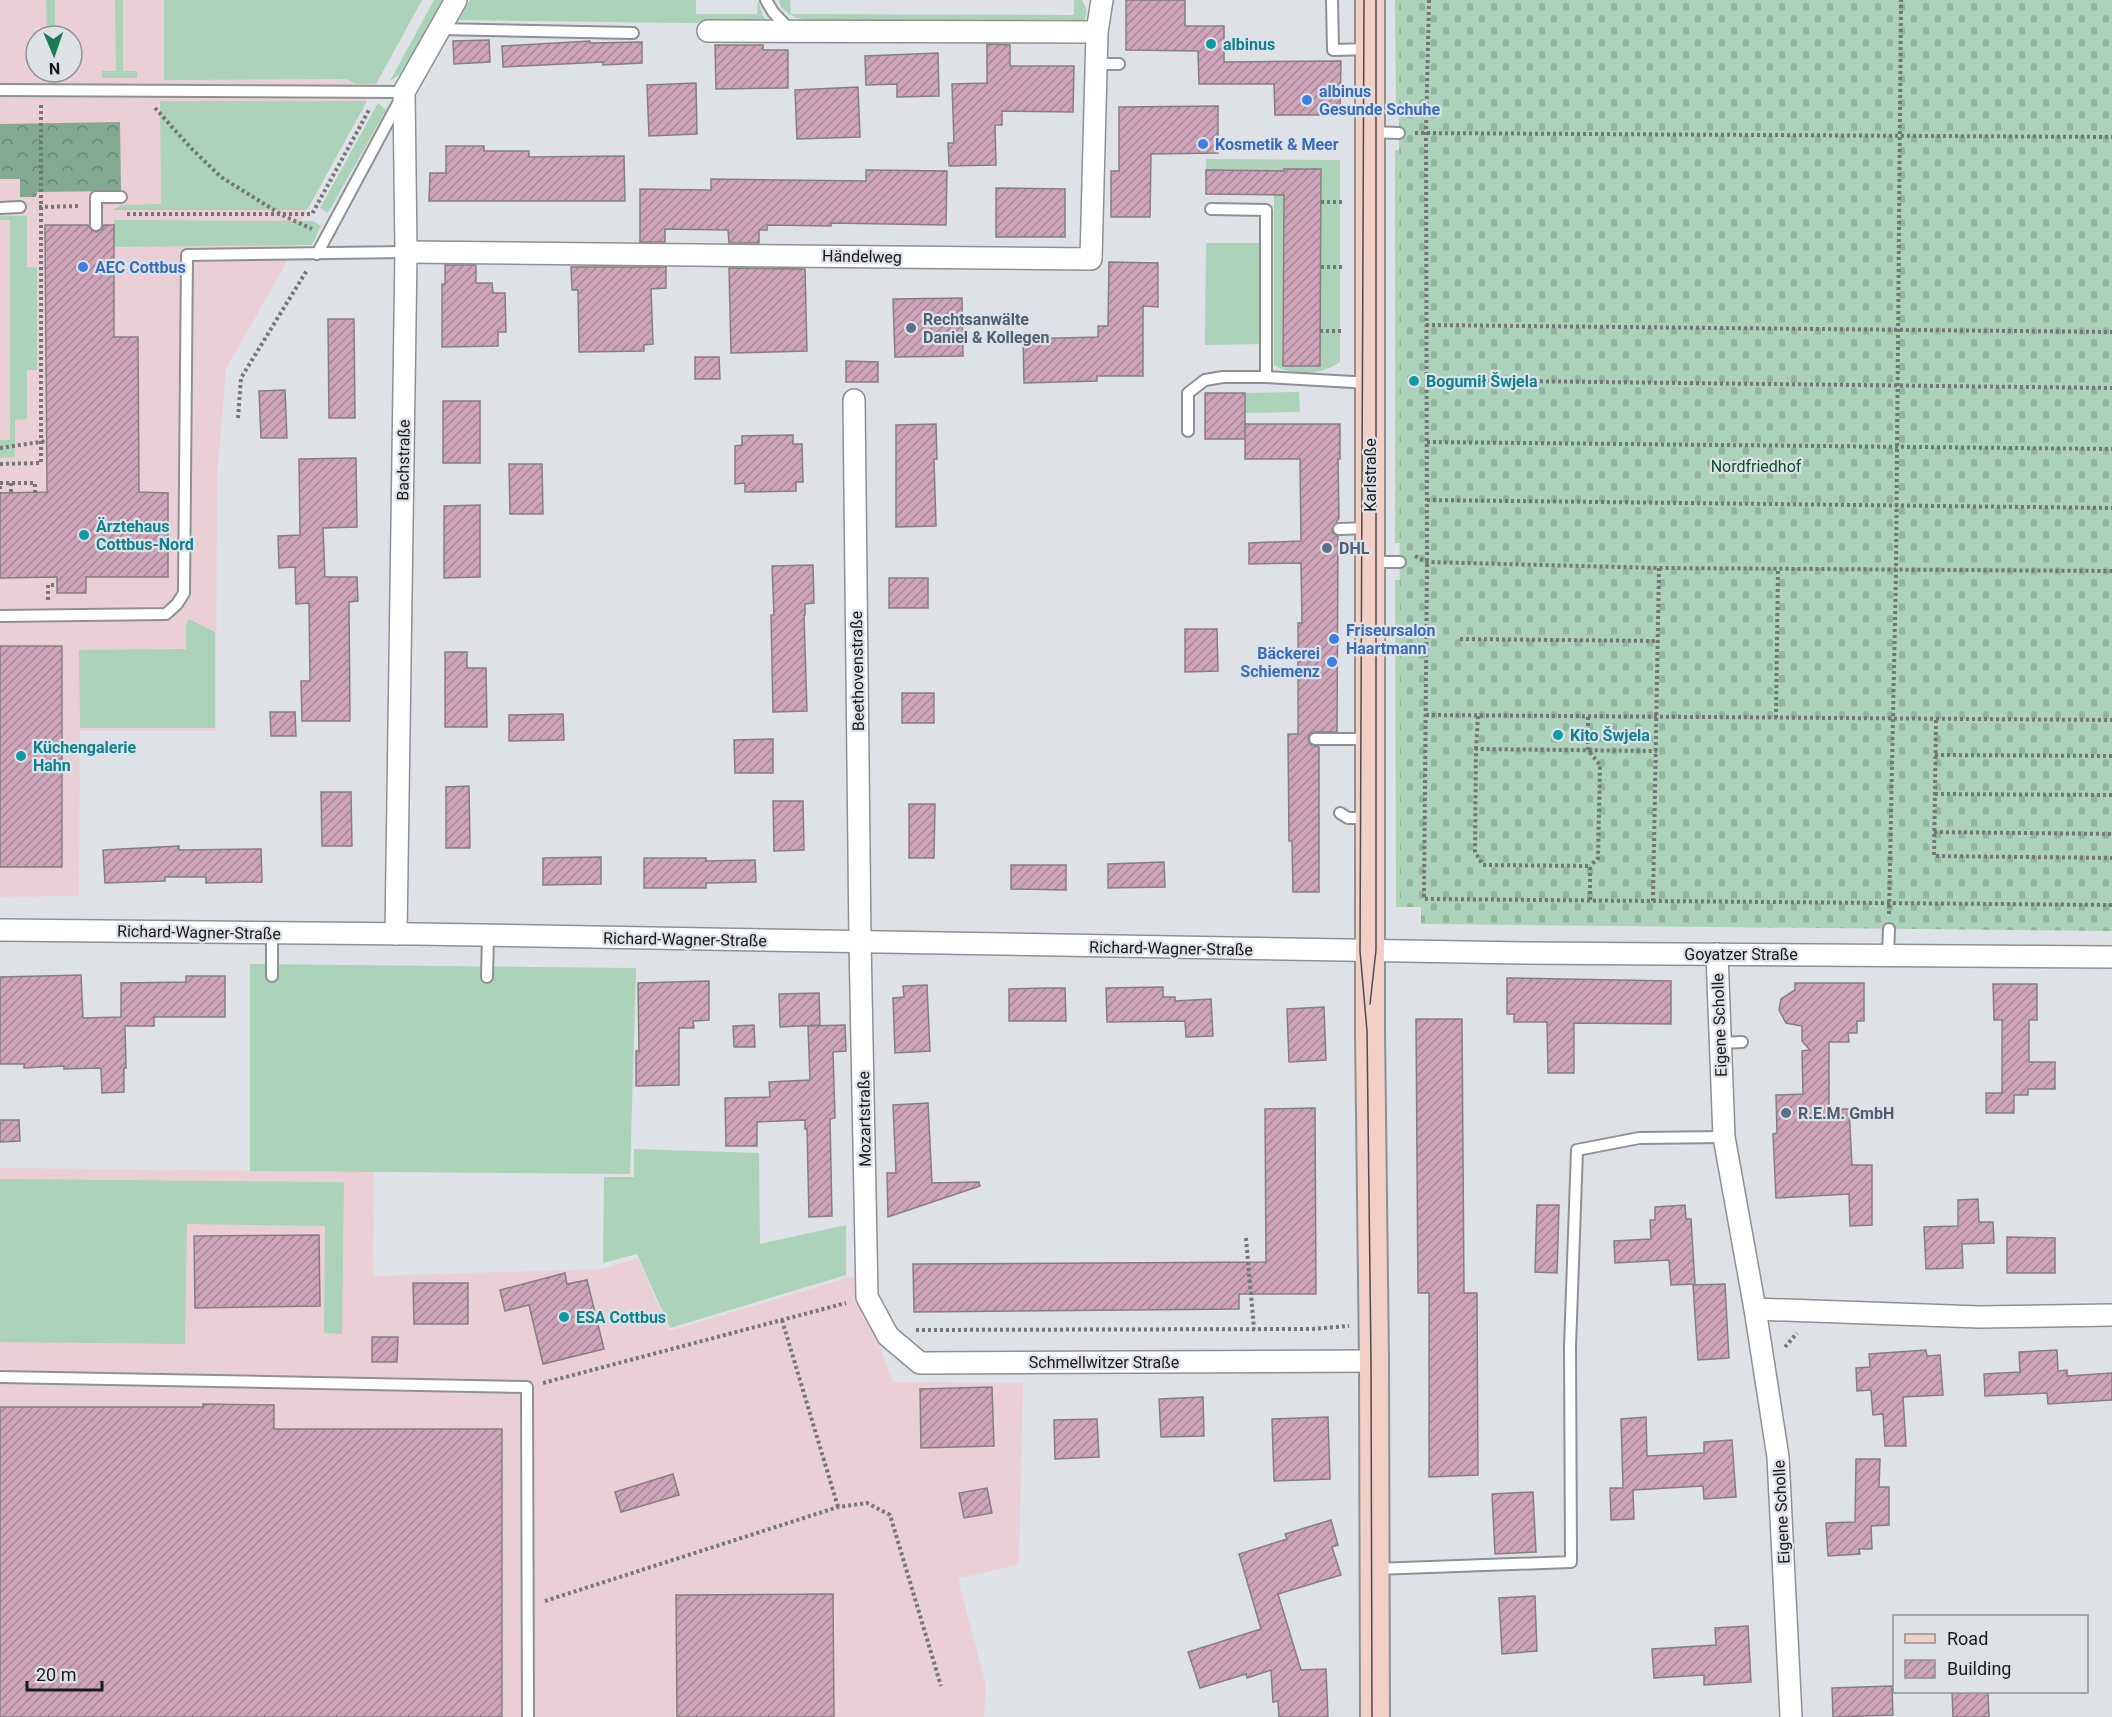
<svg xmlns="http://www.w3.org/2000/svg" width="2112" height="1717" font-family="Roboto,sans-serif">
<defs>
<pattern id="forest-crowns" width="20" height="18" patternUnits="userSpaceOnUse" patternTransform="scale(1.5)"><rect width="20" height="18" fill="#83a990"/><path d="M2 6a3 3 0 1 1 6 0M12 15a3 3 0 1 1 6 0" fill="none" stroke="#6a8975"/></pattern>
<pattern id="cemetery-stones" width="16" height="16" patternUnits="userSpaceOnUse" patternTransform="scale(1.5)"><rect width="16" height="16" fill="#acd2b9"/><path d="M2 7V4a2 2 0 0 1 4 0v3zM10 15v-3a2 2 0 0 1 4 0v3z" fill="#93b49e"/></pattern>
<pattern id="building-hatch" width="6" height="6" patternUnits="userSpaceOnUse" patternTransform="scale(1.5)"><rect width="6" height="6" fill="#cea4b8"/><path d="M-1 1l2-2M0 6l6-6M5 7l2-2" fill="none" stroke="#a68595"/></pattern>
</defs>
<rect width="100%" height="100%" fill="#dee2e6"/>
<!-- commercial -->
<g fill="#ead0d6" fill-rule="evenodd">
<path d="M0,0H422L307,210L285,265L226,369L217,480L216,731H80L79,896L0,897ZM36,36H72V72H36Z"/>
<polygon points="0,1168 374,1172 373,1276 602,1269 638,1258 669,1331 854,1276 893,1382 1023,1383 1019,1564 958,1579 986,1685 984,1717 0,1717"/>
</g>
<!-- grass -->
<g fill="#acd2b9">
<polygon points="46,0 55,0 55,36 47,36"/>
<polygon points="115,0 123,0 123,71 137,71 137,78 102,78 102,71 116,71"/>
<polygon points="164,0 422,0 376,84 356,84 346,79 164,80"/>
<polygon points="434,0 444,0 406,70 390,81"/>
<polygon points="470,0 696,0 696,14 757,14 758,0 763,16 770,24 459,20"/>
<path d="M779,0H790L791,14L1074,15V0H1082C1088,10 1088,16 1081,25L840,24L797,18L789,14L781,7Z"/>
<polygon points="1395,0 1399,0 1399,114 1396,115"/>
<polygon points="160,101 367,101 307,210 113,210 121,205 161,204"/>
<polygon points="378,103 386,110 328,213 320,208"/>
<polygon points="1395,150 1399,150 1400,543 1395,543"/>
<path d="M1206,159L1340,160V362C1321,375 1294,377 1274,365V195H1264V171L1206,170Z"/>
<polygon points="0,216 27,216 27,267 37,268 37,370 27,370 27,419 15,420 15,457 0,458 0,440 10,440 10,220 0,220"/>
<polygon points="114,220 313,221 321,226 312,245 114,247"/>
<polygon points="1206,243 1260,243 1261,344 1205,345"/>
<polygon points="1299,392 1300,412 1245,413 1245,393"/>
<polygon points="1395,580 1400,580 1400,907 1396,907"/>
<polygon points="189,619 215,632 215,728 80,728 79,650 186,649 186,624"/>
<polygon points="250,964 636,968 630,1174 250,1171"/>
<polygon points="634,1149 759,1153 760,1244 846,1225 846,1275 670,1328 637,1254 603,1263 604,1177 634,1177"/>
<polygon points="0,1179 344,1182 342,1334 324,1333 325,1226 187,1224 185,1344 0,1342"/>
</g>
<!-- forest -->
<polygon fill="url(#forest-crowns)" points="120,122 121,191 37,192 36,197 20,197 20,179 0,179 0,124"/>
<!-- cemetery -->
<polygon fill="url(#cemetery-stones)" points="1399,0 2112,0 2112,931 1421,924 1421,907 1400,907"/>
<!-- building -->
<g fill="url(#building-hatch)" stroke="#857f82" stroke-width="1.5">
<polygon points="1126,0 1185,0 1185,26 1224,26 1224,62 1341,61 1340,115 1275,115 1274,84 1199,84 1198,51 1126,50"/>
<polygon points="489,40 490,62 454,64 453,41"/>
<polygon points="590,41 590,43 642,42 642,63 603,65 603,62 503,67 502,46"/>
<polygon points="987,44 1010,45 1010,66 1074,66 1073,112 1002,111 1002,125 995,125 996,165 949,166 948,143 954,143 952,84 987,83"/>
<polygon points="715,45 763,45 763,50 788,50 788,88 716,89"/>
<polygon points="938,53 939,96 897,97 897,84 866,85 865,56"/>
<polygon points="696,83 697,134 649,136 647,85"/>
<polygon points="858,87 860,137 797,139 795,90"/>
<polygon points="1218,106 1218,153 1151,154 1150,217 1111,217 1111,171 1119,171 1119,107"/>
<polygon points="446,146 484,146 484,151 529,151 529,157 624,156 625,201 429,201 430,173 446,173"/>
<polygon points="1284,169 1321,169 1320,366 1283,366 1284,195 1206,194 1206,170 1284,171"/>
<polygon points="866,170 947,171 946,225 831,223 831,226 767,225 767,230 759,230 759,243 729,243 728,230 665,229 665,242 640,242 640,189 711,190 711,179 866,181"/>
<polygon points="996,188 1065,189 1065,237 996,237"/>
<polygon points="45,225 88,225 92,231 97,232 102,229 104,225 114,225 114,337 138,337 139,492 168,493 168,577 86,577 86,593 57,593 57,577 0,578 0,493 47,492"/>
<polygon points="1109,262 1158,263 1158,307 1143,306 1143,376 1097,376 1097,381 1024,383 1023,339 1098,337 1098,326 1108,326"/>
<polygon points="445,265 476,265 476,283 492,283 493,293 505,293 506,332 498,332 498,346 442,347 442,284 445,284"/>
<polygon points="571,267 666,267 666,288 651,289 653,344 644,345 644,351 579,352 578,290 572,290"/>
<polygon points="729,268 805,269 807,351 731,353"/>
<polygon points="962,298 963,356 895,357 893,299"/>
<polygon points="328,319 354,319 355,418 329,418"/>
<polygon points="695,357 719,357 720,379 695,379"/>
<polygon points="846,361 878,362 878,382 846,382"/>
<polygon points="285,390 287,438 261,438 259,391"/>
<rect x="1205" y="393" width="40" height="46"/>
<rect x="443" y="401" width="37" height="62"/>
<polygon points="936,424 937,459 934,459 936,526 896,527 896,425"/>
<polygon points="1245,424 1340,424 1340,459 1338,459 1339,518 1332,529 1333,533 1338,536 1337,732 1314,732 1311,733 1308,738 1311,745 1319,747 1319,892 1293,892 1292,841 1289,841 1288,734 1298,734 1298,623 1302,623 1301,563 1249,564 1249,543 1301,541 1300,459 1245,459"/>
<polygon points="793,435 793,444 802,444 803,482 796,482 796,491 745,492 745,483 735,484 735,446 742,445 742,436"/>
<polygon points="356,458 357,527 323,528 325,577 357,577 358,601 349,602 350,721 302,721 301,681 310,681 309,603 296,604 295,567 279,568 278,536 300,535 299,459"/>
<polygon points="509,464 542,464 543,514 510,514"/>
<polygon points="480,505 480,577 444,578 444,506"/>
<polygon points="813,565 814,603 805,604 805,615 804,615 807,711 773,712 771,615 774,615 772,566"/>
<rect x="889" y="578" width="39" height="30"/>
<polygon points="1185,629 1217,629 1218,671 1185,672"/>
<rect x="0" y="646" width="62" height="221"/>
<polygon points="445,652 467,652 467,668 486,668 487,727 445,727"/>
<rect x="902" y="693" width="32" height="30"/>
<polygon points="270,712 295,712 296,736 271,736"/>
<polygon points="563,714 564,740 509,741 509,715"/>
<polygon points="773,739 773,773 735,773 734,740"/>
<polygon points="469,786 470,848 446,848 446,787"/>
<polygon points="321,792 351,792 352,846 322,846"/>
<polygon points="773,801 803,801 804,850 774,851"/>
<polygon points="909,804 935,804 934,858 909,858"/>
<polygon points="179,846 179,850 261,849 262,882 206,883 206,877 165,877 165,881 105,883 103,850"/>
<polygon points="601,857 601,884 543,885 543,858"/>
<polygon points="644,858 706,858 706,861 755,860 756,882 706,883 706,888 644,888"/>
<polygon points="1164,862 1165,887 1108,888 1108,864"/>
<polygon points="1011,865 1066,865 1066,890 1011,889"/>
<polygon points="81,975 83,1018 121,1017 121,983 186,982 186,976 225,976 225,1017 154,1017 154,1026 125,1026 126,1068 124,1068 124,1092 102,1093 101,1069 100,1068 64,1069 64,1066 24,1068 24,1064 0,1064 0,977"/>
<polygon points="1507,978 1671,981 1671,1024 1574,1023 1574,1073 1548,1073 1547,1022 1514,1022 1514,1014 1507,1014"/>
<polygon points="709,981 709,1020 693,1021 694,1028 679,1028 679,1085 636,1086 636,1051 639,1051 638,983"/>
<polygon points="1795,983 1864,983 1864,1021 1857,1021 1857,1033 1848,1033 1849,1042 1829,1042 1829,1109 1849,1109 1852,1165 1872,1165 1872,1225 1850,1226 1849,1194 1776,1198 1773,1134 1777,1133 1776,1095 1803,1094 1802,1051 1810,1050 1802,1041 1802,1026 1786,1023 1779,1010 1781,999 1795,990"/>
<polygon points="1993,984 2037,984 2037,1020 2029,1020 2029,1062 2055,1062 2055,1089 2028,1089 2028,1095 2014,1095 2014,1113 1986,1113 1986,1093 2002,1093 2002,1020 1994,1020"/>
<polygon points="927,985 930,1051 895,1053 893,998 904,997 903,986"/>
<polygon points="1163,987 1163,997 1175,997 1175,1001 1211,999 1213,1036 1186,1037 1185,1021 1107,1022 1106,988"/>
<polygon points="1046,988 1065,988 1066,1021 1009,1021 1009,989"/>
<polygon points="819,993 820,1025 780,1027 779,994"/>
<polygon points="1324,1007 1326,1060 1289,1062 1287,1009"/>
<polygon points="1416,1019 1462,1019 1464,1293 1477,1293 1478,1475 1429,1477 1429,1293 1418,1293"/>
<polygon points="754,1025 755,1047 734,1047 733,1026"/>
<polygon points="845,1025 846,1051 833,1052 835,1118 830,1119 832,1216 809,1217 807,1129 805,1129 805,1120 757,1122 757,1146 726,1146 725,1098 770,1097 769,1082 810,1080 808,1026"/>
<polygon points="928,1103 932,1183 979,1182 980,1186 888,1217 887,1173 896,1173 893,1105"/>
<polygon points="1315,1108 1316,1294 1239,1294 1239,1309 914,1312 913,1264 1266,1262 1265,1109"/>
<polygon points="0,1120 19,1120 20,1141 0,1142"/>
<polygon points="1978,1199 1979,1222 1993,1222 1994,1243 1962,1244 1963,1268 1926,1269 1924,1227 1958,1226 1958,1200"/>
<polygon points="1537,1205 1559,1205 1557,1273 1535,1272"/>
<polygon points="1685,1205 1686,1219 1691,1219 1695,1284 1671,1285 1669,1260 1615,1263 1614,1241 1651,1239 1650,1220 1655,1220 1655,1207"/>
<polygon points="319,1235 320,1306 195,1308 194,1236"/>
<polygon points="2007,1237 2055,1238 2055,1273 2007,1273"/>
<polygon points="565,1273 567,1284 587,1280 604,1349 543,1364 529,1305 505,1311 500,1290"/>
<polygon points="413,1283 468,1283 468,1324 414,1324"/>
<polygon points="1725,1284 1729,1358 1698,1360 1693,1285"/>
<polygon points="372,1337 398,1337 397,1362 372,1362"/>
<polygon points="1926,1350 1927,1356 1940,1355 1943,1395 1903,1397 1906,1446 1885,1446 1883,1414 1873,1415 1871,1390 1857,1391 1856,1368 1870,1367 1869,1354"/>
<polygon points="2057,1350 2058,1371 2067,1370 2067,1376 2112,1373 2112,1400 2048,1404 2047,1393 1985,1396 1984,1374 2020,1372 2019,1352"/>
<polygon points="992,1387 994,1446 921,1448 920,1389"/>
<polygon points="1203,1397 1204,1436 1161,1437 1159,1399"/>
<polygon points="203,1404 274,1405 274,1429 502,1429 502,1717 0,1717 0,1407 203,1407"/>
<polygon points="1328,1417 1330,1479 1274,1481 1272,1419"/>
<polygon points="1646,1417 1647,1456 1704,1453 1704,1442 1732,1440 1736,1497 1704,1499 1703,1486 1633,1490 1634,1519 1611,1520 1610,1488 1623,1488 1621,1419"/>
<polygon points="1097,1419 1099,1457 1055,1459 1054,1420"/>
<polygon points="1856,1459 1880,1459 1879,1487 1889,1487 1889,1525 1871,1526 1872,1549 1859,1549 1860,1554 1828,1556 1826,1523 1855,1522"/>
<polygon points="673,1474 679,1495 621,1512 615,1492"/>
<polygon points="987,1488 992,1513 964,1518 959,1493"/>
<polygon points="1533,1492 1536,1552 1495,1554 1492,1494"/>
<polygon points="1331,1520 1338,1545 1332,1547 1341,1575 1278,1594 1301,1670 1326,1669 1328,1717 1279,1717 1278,1701 1273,1702 1271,1670 1247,1678 1246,1674 1200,1688 1188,1652 1261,1629 1239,1554 1287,1539 1285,1534"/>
<polygon points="833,1594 834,1717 677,1717 676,1595"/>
<polygon points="1535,1596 1537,1651 1502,1654 1499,1598"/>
<polygon points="1748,1626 1751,1682 1704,1685 1704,1675 1654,1678 1652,1649 1716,1645 1715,1628"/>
<polygon points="1892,1686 1893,1715 1833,1717 1832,1688"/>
<polygon points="1952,1692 1988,1692 1989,1717 1953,1717"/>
</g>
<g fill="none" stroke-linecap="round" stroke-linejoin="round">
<!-- lane casing -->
<g stroke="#8d9194" stroke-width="14">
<g id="lane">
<polyline points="766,0 773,12 790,30"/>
<polyline points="1332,0 1333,50 1370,49"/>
<polyline points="440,29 633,33"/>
<polyline points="1096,64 1119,64"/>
<polyline points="0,90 404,92 317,254"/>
<polyline points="1370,132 1399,133"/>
<polyline points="0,208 20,207"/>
<polyline points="1211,209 1266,210 1266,377"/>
<polyline points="96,225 96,197 121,197"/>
<polyline points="1188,431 1188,393 1205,380 1223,377 1266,377 1370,383"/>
<polyline points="1339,529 1369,528"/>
<polyline points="1370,562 1400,562"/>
<polyline points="0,616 166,614 177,604 184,593 187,255 406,252"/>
<polyline points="1315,739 1369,739"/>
<polyline points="1340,813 1348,818 1368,818"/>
<polyline points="272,933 272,976"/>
<polyline points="1888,955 1889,929"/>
<polyline points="487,977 488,936"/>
<polyline points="1720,1043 1742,1042"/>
<polyline points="0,1377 527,1387 528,1717"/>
<polyline points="1375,1569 1571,1562 1570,1347 1577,1150 1639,1138 1724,1137"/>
</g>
</g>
<!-- street casing -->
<g stroke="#8d9194" stroke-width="24">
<g id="street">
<polyline points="708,31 1097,32"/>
<polyline points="406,252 1091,259 1097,32 1102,0"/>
<polyline points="854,400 860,941 867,1297 888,1336 920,1363 1374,1361"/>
<polyline points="0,930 416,934 1524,953 2112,957"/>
<polyline points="396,934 406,252 404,92 456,0"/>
<polyline points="1717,954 1724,1137 1755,1309 1778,1457 1791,1717"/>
<polyline points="1755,1309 1979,1317 2112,1315"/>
</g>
</g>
<!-- secondary casing -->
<g stroke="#8d9194" stroke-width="32">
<polyline id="secondary" points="1370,0 1370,1031 1374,1361 1375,1717"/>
</g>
<!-- path -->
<g stroke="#747779" stroke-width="4" stroke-dasharray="3 3" stroke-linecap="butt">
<polyline points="1429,0 1426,132 1427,562 1424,899 2112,905"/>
<polyline points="155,108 191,148 221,177 282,215 312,229"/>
<polyline points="1415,133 2112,137"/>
<polyline points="1321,202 1344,202"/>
<polyline points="39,207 80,206"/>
<polyline points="127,214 312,214 369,110"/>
<polyline points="1321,267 1344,267"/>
<polyline points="1426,325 2112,332"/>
<polyline points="1320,331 1344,331"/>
<polyline points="1426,380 2112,388"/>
<polyline points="238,418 241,378 307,270"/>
<polyline points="1427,442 2112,449"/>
<polyline points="0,448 47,441"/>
<polyline points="0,464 41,463 41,105"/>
<polyline points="0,483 35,483 35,493"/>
<polyline points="11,483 11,493"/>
<polyline points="0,486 0,493"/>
<polyline points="1427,500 2112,508"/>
<polyline points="1415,556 1427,562 1659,568 2112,571"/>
<polyline points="48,600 48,585 57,585"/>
<polyline points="1460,639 1658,641"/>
<polyline points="1426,715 2112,720"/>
<polyline points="1588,717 1588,750 1600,765 1598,858 1590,866"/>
<polyline points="1776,718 1778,569"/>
<polyline points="1936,720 1934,856 2112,858"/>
<polyline points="1476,749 1478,716"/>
<polyline points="1935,755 2112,756"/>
<polyline points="1935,794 2112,795"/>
<polyline points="1934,832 2112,834"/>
<polyline points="1590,900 1590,866 1483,865 1475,852 1476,749 1657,751"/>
<polyline points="1653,901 1659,568"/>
<polyline points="1889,914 1896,570 1901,0"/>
<polyline points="1246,1238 1254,1329"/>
<polyline points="782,1320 838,1507"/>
<polyline points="916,1330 1311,1329 1349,1326"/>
<polyline points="1785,1347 1797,1333"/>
<polyline points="543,1383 846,1303"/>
<polyline points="545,1601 838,1507 867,1503 890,1515 941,1686"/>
</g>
<!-- lane -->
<use href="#lane" stroke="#fff" stroke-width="10"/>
<!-- street -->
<use href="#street" stroke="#fff" stroke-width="21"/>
<!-- secondary -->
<use href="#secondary" stroke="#f2d0c5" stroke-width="28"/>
<!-- tram -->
<g stroke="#4b4e50" stroke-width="1.5">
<polyline points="1364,0 1360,951 1367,1031 1371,1360 1372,1717"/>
<polyline points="1370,1004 1376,950 1376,0"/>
</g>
</g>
<!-- markers -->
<g fill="#0f9aa8" stroke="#dee2e6" stroke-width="2">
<circle cx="1211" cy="44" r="6"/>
<circle cx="1414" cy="381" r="6"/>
<circle cx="84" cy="535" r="6"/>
<circle cx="1558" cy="735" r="6"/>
<circle cx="21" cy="756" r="6"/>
<circle cx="564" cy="1317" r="6"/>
</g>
<g fill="#3f7fe0" stroke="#dee2e6" stroke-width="2">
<circle cx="1307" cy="100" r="6"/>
<circle cx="1203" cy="144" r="6"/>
<circle cx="83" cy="267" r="6"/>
<circle cx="1334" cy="639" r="6"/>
<circle cx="1332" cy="662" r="6"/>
</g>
<g fill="#5c6f8a" stroke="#dee2e6" stroke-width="2">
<circle cx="911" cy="328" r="6"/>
<circle cx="1327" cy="548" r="6"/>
<circle cx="1786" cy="1113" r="6"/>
</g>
<g text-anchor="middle" stroke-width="4.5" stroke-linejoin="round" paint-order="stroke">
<!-- culture labels -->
<g font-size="16" font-weight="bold" fill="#0d838f" stroke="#dee2e6" text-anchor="start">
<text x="1223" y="50">albinus</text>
<text x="1426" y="387">Bogumił Šwjela</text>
<text x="96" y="532">Ärztehaus<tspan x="96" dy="18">Cottbus-Nord</tspan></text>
<text x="1570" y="741">Kito Šwjela</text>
<text x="33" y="753">Küchengalerie<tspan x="33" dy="18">Hahn</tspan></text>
<text x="576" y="1323">ESA Cottbus</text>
</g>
<!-- shop labels -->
<g font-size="16" font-weight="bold" fill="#366cbe" stroke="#dee2e6" text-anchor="start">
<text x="1319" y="97">albinus<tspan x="1319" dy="18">Gesunde Schuhe</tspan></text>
<text x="1215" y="150">Kosmetik &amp; Meer</text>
<text x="95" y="273">AEC Cottbus</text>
<text x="1346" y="636">Friseursalon<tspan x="1346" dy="18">Haartmann</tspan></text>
<text x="1320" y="659" text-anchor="end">Bäckerei<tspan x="1320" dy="18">Schiemenz</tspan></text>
</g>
<!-- street labels -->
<g font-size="16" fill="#181a1b" stroke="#dee2e6">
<text transform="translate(862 256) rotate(1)" y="6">Händelweg</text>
<text transform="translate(403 460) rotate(-89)" y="6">Bachstraße</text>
<text transform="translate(1370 475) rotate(-90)" y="6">Karlstraße</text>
<text transform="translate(857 671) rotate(-91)" y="6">Beethovenstraße</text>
<text transform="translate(199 932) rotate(1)" y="6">Richard-Wagner-Straße</text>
<text transform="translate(685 939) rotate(1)" y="6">Richard-Wagner-Straße</text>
<text transform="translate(1171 948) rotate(1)" y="6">Richard-Wagner-Straße</text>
<text x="1741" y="960">Goyatzer Straße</text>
<text transform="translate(1719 1025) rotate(-92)" y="6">Eigene Scholle</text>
<text transform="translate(864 1119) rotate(-91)" y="6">Mozartstraße</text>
<text x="1104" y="1368">Schmellwitzer Straße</text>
<text transform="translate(1781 1512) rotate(-93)" y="6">Eigene Scholle</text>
</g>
<!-- service labels -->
<g font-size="16" font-weight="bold" fill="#4e5e75" stroke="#dee2e6" text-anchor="start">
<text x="923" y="325">Rechtsanwälte<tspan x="923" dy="18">Daniel &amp; Kollegen</tspan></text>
<text x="1339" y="554">DHL</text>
<text x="1798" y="1119">R.E.M. GmbH</text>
</g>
<!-- park labels -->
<g font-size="16" fill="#0a4e2d" stroke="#dee2e6">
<text x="1756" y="472">Nordfriedhof</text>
</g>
</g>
<!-- legend -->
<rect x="1893" y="1615" width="195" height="78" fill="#dee2e6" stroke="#8f9295" stroke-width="1.5"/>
<rect x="1905" y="1634" width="30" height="9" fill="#f2d0c5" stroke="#8f9295" stroke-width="1.5"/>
<text x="1947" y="1645" font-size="18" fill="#181a1b">Road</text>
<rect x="1905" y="1660" width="30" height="18" fill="url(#building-hatch)" stroke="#8f9295" stroke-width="1.5"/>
<text x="1947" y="1675" font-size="18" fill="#181a1b">Building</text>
<!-- north arrow -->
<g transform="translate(54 54) rotate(178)"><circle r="28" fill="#dee2e6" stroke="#8f9295" stroke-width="1.5"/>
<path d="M0-4.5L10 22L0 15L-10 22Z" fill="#1c7b52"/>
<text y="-9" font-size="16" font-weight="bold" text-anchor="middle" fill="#181a1b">N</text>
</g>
<!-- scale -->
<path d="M27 1681v9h75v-9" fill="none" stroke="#181a1b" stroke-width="3"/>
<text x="36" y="1681" font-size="18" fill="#181a1b" stroke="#dee2e6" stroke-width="4.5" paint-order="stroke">20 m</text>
</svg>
